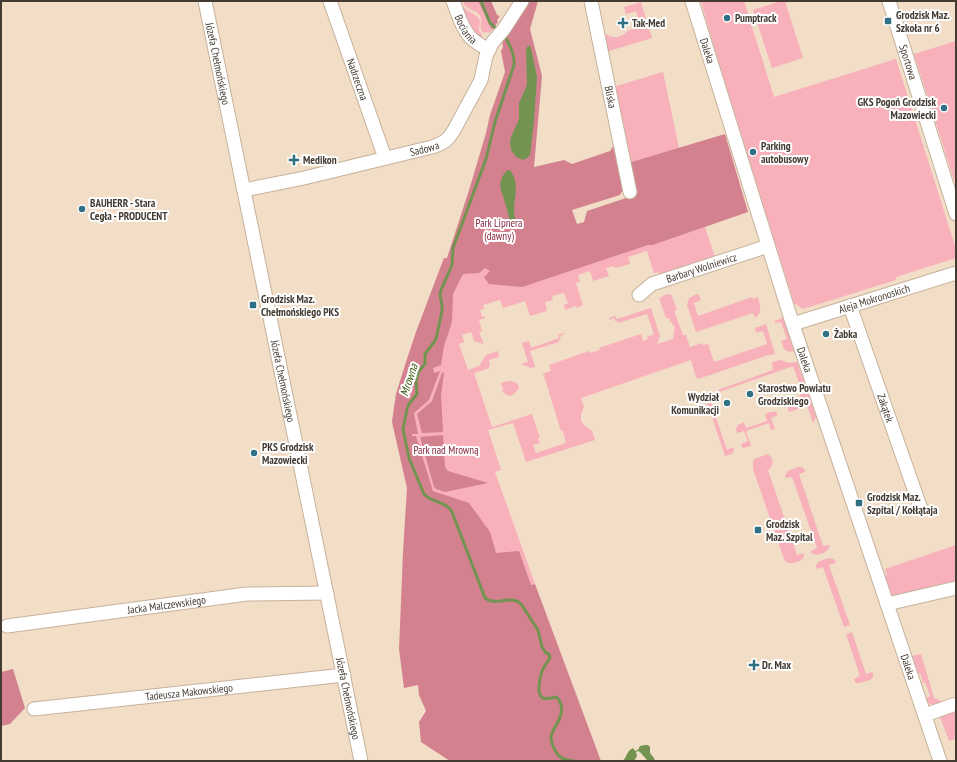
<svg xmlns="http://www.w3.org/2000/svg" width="957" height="762" font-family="'PT Sans Narrow',sans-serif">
<rect width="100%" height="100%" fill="#f2ddc6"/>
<!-- green -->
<g fill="#f8b0bb">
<path d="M456,1H460C463,10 471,11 478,17L480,21L479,31L482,34V39L476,38Z"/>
<path d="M462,1H478L492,30L489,33L485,32L483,33C478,27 483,22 480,16C476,9 466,11 462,1Z"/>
<polygon points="701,1 744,1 774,97 896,59 956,249 956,258 896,277 896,280 803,309 794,303 714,47"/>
<polygon points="781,1 785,1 803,58 772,68 753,10"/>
<polygon points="641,2 652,38 606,52 602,33 613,37 618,37 624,34 629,30 641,27 636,11 626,14 624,7"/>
<polygon points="956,41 956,186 914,54"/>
<polygon points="663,72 679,148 628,163 613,87"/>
<polygon points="705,227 715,257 659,275 658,272 654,273 647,251 628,257 630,264 615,268 614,266 606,268 609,276 593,281 590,271 578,275 580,282 576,283 583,305 577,308 576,306 565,310 564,305 568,303 564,293 552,296 553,300 545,302 547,311 530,316 525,301 503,308 500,300 483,305 484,309 480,310 482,317 485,316 485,318 479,320 482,331 479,332 484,344 474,341 471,332 462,335 464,342 459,344 468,370 479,366 486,355 498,351 499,357 489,360 490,366 489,366 489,368 474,373 492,427 532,414 540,438 538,439 540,443 533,445 536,453 566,443 563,431 561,431 544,376 545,375 543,375 542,374 551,371 549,365 589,351 590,353 600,350 599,348 641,334 643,341 648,339 647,337 654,334 647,314 618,323 617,321 615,321 614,318 609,320 609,318 615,316 617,319 651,308 660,336 657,344 673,339 675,326 672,325 673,323 670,322 670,319 666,318 659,298 663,297 662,296 668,294 669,295 671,294 677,310 674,311 683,335 686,335 690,347 702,343 703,345 708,344 714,362 767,344 763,331 756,333 755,328 766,324 775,354 770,355 768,355 710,375 698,379 696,377 691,360 581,398 584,407 581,414 581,420 583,424 592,431 595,440 526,462 513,423 488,430 501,470 495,472 535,584 499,591 491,589 392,422 396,394 407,359 416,332 444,258 447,258 453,241 654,245"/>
<path d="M697,294L699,295L701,300L694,303L698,316L752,297L753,299L758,297C760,306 763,312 755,318L753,313L696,332L687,305L689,298Z"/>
<path d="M783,318L794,351C790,352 787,352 784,349L781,341L787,339L781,322L775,323L774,321Z"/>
<polygon points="564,333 564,334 560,336 561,339 559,340 559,342 530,351 535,367 531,368 521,364 528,362 522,343 529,341 531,348 559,338 558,335"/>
<polygon points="781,360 789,363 797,362 807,390 801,392 801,388 793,366 719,392 718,390 773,370 772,362"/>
<path d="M508,381C514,381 518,382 519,388L515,393L511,396L510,395L507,396L506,393L504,394L502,389L504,388L503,387H502L501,383Z"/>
<path d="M808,392L816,417L813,423L807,406L789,412L788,408L789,406C794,402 799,402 800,395Z"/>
<polygon points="702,395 704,395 709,397 727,450 733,447 734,450 732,454 725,456 707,402 704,403"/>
<polygon points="771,412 776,412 778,415 771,418 775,429 771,430 769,423 746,431 751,446 743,448 741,444 748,441 744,431 737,433 736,429 738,425 744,422 746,428 767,421 765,414"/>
<path d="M768,454C774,459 774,466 768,470L797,555L804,553C804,555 804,556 804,557C802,561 793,564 789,563C786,562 785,561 784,559L753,469V463L754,459Z"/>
<path d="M798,467H802L805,470V472L799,474L823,546L829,545L830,546C828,553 817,557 811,553V551L817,548L792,477L786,478L785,477C786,470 792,469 798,467Z"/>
<polygon points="956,545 956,580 944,587 894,597 890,593 885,576 887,575 885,569"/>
<path d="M830,558L833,559L836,561L835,563L829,565L850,625L844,627L823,567L817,569L816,568C816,560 824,560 830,558Z"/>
<polygon points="852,632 866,674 872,672 873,673 873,677 870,680 859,683 856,683 854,680 854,679 860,676 846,634"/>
<polygon points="921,654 934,698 943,702 937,706 936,704 932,705 927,702 926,698 930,696 925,682 921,683 920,682 923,681 920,673 917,673 911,656"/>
<polygon points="956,708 956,737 954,737 955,739 949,741 939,714"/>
</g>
<!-- forest -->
<g fill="#d3818f">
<polygon points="478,1 491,1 497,15 500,16 497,20 498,22 492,30"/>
<polygon points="528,1 538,1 530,29 542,76 534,167 564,160 572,164 610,151 616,142 625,186 620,195 572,210 577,224 584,222 587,211 635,195 628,163 725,134 748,212 653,245 648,245 522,287 489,284 484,277 490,271 485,268 479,273 463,274 453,294 452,322 444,346 441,365 433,368 434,373 440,371 429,400 414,413 418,434 412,434 412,436 416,436 433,491 469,503 490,532 496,553 519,551 531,585 535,584 601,761 450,761 421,742 419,722 426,711 419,695 418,685 404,688 399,649 403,552 407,488 392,422 396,394 407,359 416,332 444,258 447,258 470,187 486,133 490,115 505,72 501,51 503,47 502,41 509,33"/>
<polygon points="444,372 441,396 443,432 422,433 417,414 432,401 442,373"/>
<polygon points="443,435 445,467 448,471 488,483 445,492 436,489 434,487 420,437"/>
<polygon points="13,669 25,708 10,724 1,726 1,672"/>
</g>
<!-- water -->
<g fill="#739450">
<polygon points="528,46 530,46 531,48 537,77 534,121 531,147 530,155 527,158 523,160 516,157 513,153 511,150 510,142 511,137 519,119 519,103 527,85 526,49"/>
<path d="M508,170H510C520,183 514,197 514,211C514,216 516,220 516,224L514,226L511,225C509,217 507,210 505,203C504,198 502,194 501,190C499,183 502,174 508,170Z"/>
<path d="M645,745H648L650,747V753L654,758L655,761L647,760L640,752L638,751L636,752L637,756L634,761H623C627,756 627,751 633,748L635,751L638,750L640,746Z"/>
</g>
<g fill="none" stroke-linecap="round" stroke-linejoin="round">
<!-- stream -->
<g stroke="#739450" stroke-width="3">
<polyline points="481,1 490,23 498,30"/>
<path d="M504,35C509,43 515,56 514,65L495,122L486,159L453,248L452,265L441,290L440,294L442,306V311L436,339L434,342L425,354V364L419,371L416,380L417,394L409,404L407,409L403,429L409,458L424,494C432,503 446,501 452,512L485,598C496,607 510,594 521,604L538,630L542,647L546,653L549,654L550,658C548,661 546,664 544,667C541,672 535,694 543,698C546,699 552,698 556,697C562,702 563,710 560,717C558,724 552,730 551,737C551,743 553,747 556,752C560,759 565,760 574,761"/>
</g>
<!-- minor casing -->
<g stroke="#c6b19b" stroke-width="15">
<g id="minor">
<path id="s1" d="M205,1L361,761"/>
<path id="s2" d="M330,1L385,158"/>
<path id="s3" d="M453,1C458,14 462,29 472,39C477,43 483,47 489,50"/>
<path id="s4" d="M591,1L630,192"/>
<path id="s5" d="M692,1L791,319L940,761"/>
<path id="s6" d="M889,1L956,214"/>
<path id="s7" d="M244,190L304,178L432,147C444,143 448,140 454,130L481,80L486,56L492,43L504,29L522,1"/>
<path id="s8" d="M639,295L652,284L768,246"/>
<path id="s9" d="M850,306L921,509"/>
<path id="s10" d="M793,324L956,273"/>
<polyline points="887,604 956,588"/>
<path id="s11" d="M7,626L247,594L327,593"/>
<path id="s12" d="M34,709L344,675"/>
<polyline points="925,715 956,704"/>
</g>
</g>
<!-- minor -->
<use href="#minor" stroke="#fff" stroke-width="13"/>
</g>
<!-- markers -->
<g fill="#307084" stroke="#fff" stroke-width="1.5">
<circle cx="727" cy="18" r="4"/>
<rect x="884" y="17" width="8" height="8" rx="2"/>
<path d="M621 17h4v4h4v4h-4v4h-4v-4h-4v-4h4z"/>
<circle cx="944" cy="108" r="4"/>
<circle cx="753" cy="152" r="4"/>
<path d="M292 154h4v4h4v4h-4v4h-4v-4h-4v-4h4z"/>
<circle cx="82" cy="209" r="4"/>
<rect x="249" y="301" width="8" height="8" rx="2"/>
<circle cx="826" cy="334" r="4"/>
<circle cx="750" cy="394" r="4"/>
<circle cx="727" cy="403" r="4"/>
<circle cx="254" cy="453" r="4"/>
<rect x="855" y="499" width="8" height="8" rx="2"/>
<rect x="754" y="526" width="8" height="8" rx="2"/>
<path d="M752 659h4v4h4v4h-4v4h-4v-4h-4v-4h4z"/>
</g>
<g text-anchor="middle" stroke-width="4" stroke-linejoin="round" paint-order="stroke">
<!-- poi labels -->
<g font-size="11" font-weight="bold" fill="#433b32" stroke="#fff" text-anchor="start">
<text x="896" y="19">Grodzisk Maz.<tspan x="896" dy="13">Szkoła nr 6</tspan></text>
<text x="735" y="22">Pumptrack</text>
<text x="632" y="27">Tak-Med</text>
<text x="936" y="106" text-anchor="end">GKS Pogoń Grodzisk<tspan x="936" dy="13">Mazowiecki</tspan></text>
<text x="761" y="150">Parking<tspan x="761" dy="13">autobusowy</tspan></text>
<text x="303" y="164">Medikon</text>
<text x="90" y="207">BAUHERR - Stara<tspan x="90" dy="13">Cegła - PRODUCENT</tspan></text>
<text x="261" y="303">Grodzisk Maz.<tspan x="261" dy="13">Chełmońskiego PKS</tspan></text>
<text x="834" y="338">Żabka</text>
<text x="758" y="392">Starostwo Powiatu<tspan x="758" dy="13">Grodziskiego</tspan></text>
<text x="719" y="401" text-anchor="end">Wydział<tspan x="719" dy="13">Komunikacji</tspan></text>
<text x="262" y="451">PKS Grodzisk<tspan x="262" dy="13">Mazowiecki</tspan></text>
<text x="867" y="501">Grodzisk Maz.<tspan x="867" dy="13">Szpital / Kołłątaja</tspan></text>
<text x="766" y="528">Grodzisk<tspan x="766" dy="13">Maz. Szpital</tspan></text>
<text x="762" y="669">Dr. Max</text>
</g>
<!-- street labels -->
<g font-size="11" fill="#433b32" stroke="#fff">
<text dy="4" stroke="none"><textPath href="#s3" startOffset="31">Bociania</textPath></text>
<text dy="4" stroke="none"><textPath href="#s5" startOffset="52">Daleka</textPath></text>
<text dy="4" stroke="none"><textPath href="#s6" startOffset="64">Sportowa</textPath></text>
<text dy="4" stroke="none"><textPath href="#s1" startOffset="64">Józefa Chełmońskiego</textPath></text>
<text dy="4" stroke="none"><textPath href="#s2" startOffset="83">Nadrzeczna</textPath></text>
<text dy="4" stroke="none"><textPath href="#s4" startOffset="98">Bliska</textPath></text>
<text dy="4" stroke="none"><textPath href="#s7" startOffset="185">Sadowa</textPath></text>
<text dy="4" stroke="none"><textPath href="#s8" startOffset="69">Barbary Wolniewicz</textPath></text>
<text dy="4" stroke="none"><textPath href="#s10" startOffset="85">Aleja Mokronoskich</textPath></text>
<text dy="4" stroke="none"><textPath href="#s5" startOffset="376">Daleka</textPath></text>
<text dy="4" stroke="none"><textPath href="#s1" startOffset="388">Józefa Chełmońskiego</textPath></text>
<text dy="4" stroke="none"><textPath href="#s9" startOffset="108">Zakątek</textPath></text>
<text dy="4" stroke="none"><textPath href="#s11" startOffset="161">Jacka Malczewskiego</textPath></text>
<text dy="4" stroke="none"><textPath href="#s5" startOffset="700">Daleka</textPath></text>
<text dy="4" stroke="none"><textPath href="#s12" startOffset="156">Tadeusza Makowskiego</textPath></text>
<text dy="4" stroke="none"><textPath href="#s1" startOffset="712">Józefa Chełmońskiego</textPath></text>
</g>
<!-- park labels -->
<g font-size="11" fill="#87263f" stroke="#fff">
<text x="499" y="227">Park Lipnera<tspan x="499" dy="13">(dawny)</tspan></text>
<text x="446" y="454">Park nad Mrowną</text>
</g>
<!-- water labels -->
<g font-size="12" font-style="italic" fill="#38560a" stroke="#fff">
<text transform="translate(409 380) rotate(-72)" y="4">Mrowna</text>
</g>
</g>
<!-- border -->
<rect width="957" height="762" fill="none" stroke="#433b32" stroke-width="4"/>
</svg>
